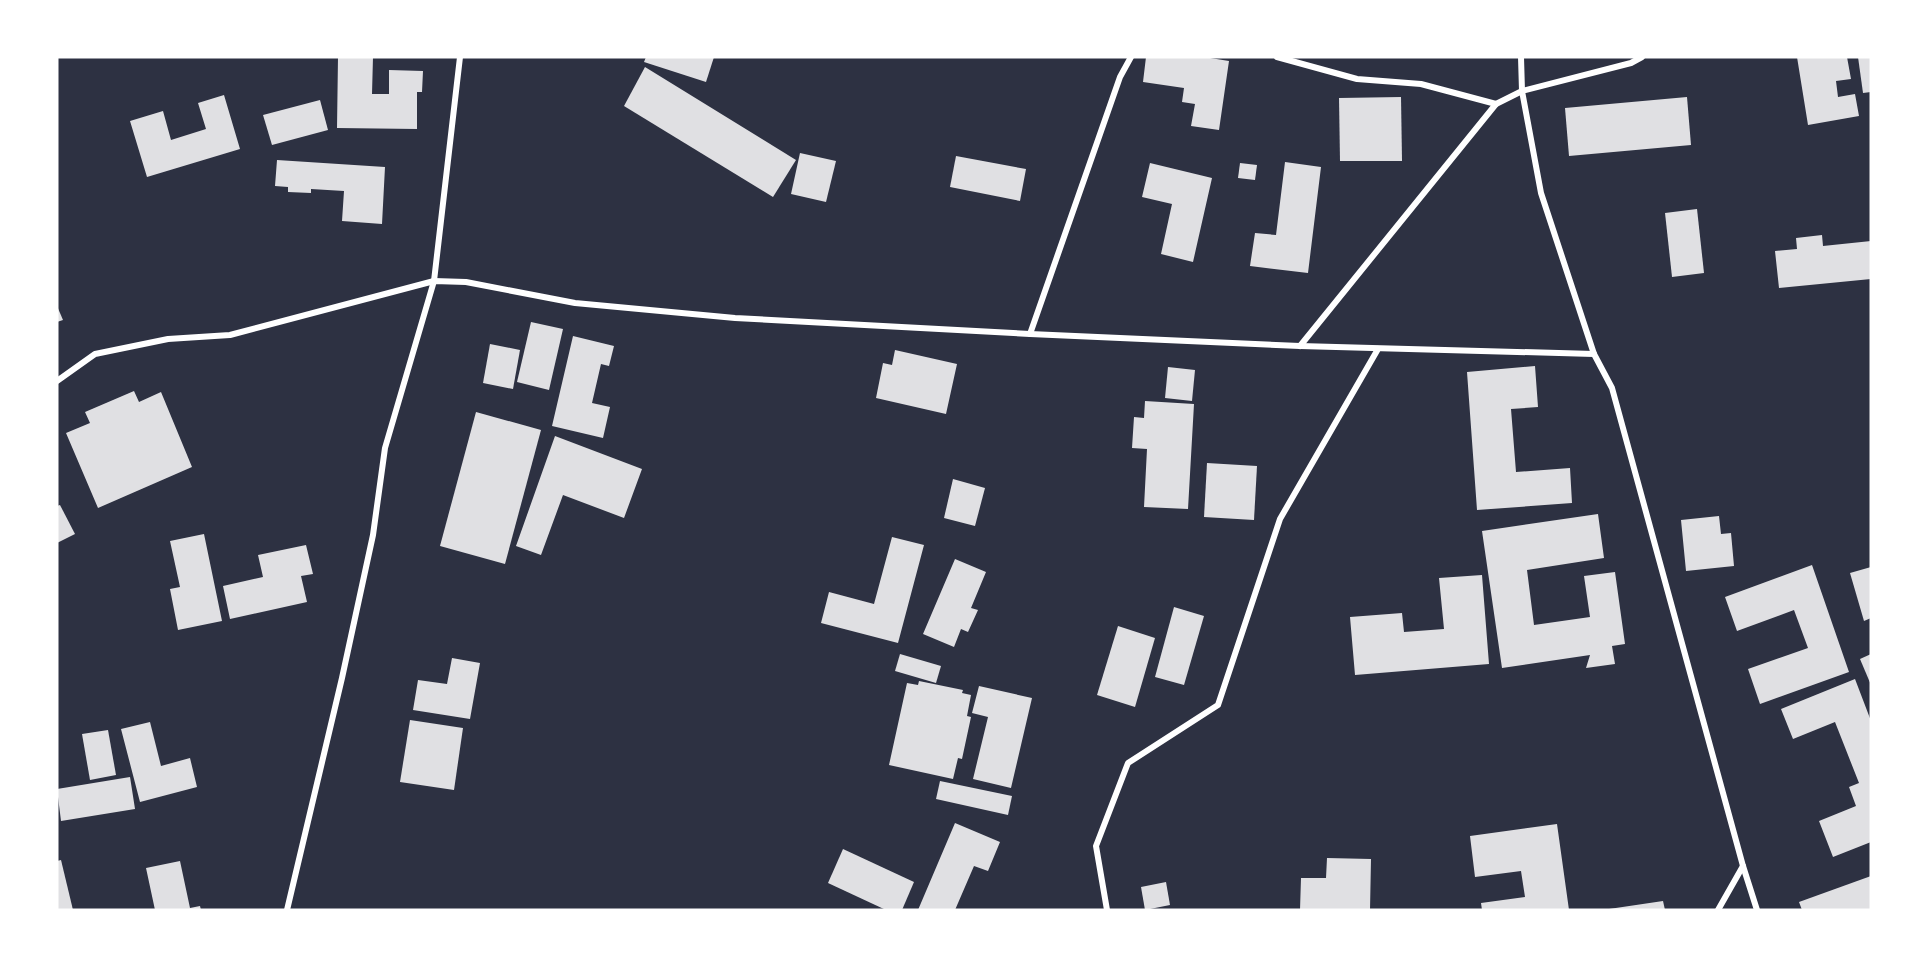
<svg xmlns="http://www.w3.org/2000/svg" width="1928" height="967" font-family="'Public Sans',sans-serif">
<rect width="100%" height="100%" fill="#2d3142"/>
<!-- building -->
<g fill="#e0e0e3">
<polygon points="338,57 373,57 372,94 389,94 389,70 423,71 422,92 417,92 417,129 337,128"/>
<polygon points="646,57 714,57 706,82 644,62"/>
<polygon points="1146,57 1204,57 1229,61 1219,130 1191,126 1195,104 1182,102 1184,88 1143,82"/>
<polygon points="1797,57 1847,57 1851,79 1836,81 1838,97 1855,94 1859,116 1808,125"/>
<polygon points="1858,57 1871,57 1871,92 1863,93"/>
<polygon points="645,67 796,160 773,197 624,106"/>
<polygon points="224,95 240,149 147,177 130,121 163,111 171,140 206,129 198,103"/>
<polygon points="1401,97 1402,161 1340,161 1339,98"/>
<polygon points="1687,97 1691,145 1569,156 1565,108"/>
<polygon points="320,100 328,130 272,145 263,115"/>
<polygon points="800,153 836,161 826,202 791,194"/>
<polygon points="956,156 1026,169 1020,201 950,187"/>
<polygon points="277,160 385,167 382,224 342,221 344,191 311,189 311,193 288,192 288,187 275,186"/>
<polygon points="1285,162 1321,167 1308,273 1250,266 1255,233 1276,235"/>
<polygon points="1150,163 1212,178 1193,262 1161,254 1172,204 1142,197"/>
<polygon points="1240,163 1257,165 1255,180 1238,178"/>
<polygon points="1697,209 1704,273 1672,277 1665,213"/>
<polygon points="1822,235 1823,246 1871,241 1871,279 1779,288 1775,251 1797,249 1796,238"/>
<polygon points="57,306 63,320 57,322"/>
<polygon points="531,322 563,329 549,390 517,382"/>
<polygon points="573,336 614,346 609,366 601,364 592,403 610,407 603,438 552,426"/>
<polygon points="490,344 520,350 513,389 483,383"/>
<polygon points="895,350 957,364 946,414 876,398 883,363 892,365"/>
<polygon points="1535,366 1538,407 1511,409 1516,472 1570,468 1572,503 1477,510 1467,372"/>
<polygon points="1168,367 1195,370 1192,401 1165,398"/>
<polygon points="134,391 139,402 161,392 192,467 98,508 66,433 90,423 85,412"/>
<polygon points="1145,401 1194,404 1188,509 1144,507 1147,449 1132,448 1134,417 1144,418"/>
<polygon points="476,412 541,430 505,564 440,546"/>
<polygon points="555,436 642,469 624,518 563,495 541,555 516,546"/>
<polygon points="1207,463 1257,466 1254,520 1204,517"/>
<polygon points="953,479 985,488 975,526 944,518"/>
<polygon points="60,505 75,534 57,543 57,506"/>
<polygon points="1598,514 1604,558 1527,570 1534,625 1590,617 1584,576 1615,572 1625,644 1612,646 1615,664 1586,668 1590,655 1502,668 1482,531"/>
<polygon points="1719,516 1721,534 1731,533 1734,566 1686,571 1681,520"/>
<polygon points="204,534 222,621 178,630 170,589 180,587 170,541"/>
<polygon points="892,537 924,545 898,643 821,623 829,592 874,604"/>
<polygon points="306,545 313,574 301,576 307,602 230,619 223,586 263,577 258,555"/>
<polygon points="955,559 986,572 971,608 978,610 968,632 961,629 954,647 923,634"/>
<polygon points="1812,565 1849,672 1760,704 1748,669 1808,648 1794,610 1737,631 1725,597"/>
<polygon points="1871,567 1871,618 1864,621 1850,573"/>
<polygon points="1482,575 1489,664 1355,675 1350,617 1402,613 1404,632 1444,629 1439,578"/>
<polygon points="1174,607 1204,616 1184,685 1155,677"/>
<polygon points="1118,626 1155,638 1135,707 1097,695"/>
<polygon points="900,654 941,666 936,683 895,671"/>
<polygon points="1871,654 1871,685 1860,659"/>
<polygon points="452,658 480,663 470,719 413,710 418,680 447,684"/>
<polygon points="1855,679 1871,721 1871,842 1833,857 1819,821 1856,806 1849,787 1859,783 1835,722 1793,739 1781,709"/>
<polygon points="919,681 963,690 962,693 971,695 967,716 971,717 962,759 958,758 953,779 889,765 907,683 918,685"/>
<polygon points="979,686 1032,698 1011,788 973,779 988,717 972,713"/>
<polygon points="410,720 463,728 454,790 400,782"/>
<polygon points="150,722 161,766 190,758 197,787 140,802 121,729"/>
<polygon points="108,730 116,775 90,780 82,734"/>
<polygon points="130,777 135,809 61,821 57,789"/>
<polygon points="940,781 1012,796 1008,815 936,799"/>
<polygon points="955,823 1000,842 988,871 974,866 955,910 918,910"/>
<polygon points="1557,824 1569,910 1482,910 1481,903 1525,897 1521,871 1475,877 1470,836"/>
<polygon points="843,849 914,882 902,910 886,910 828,883"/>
<polygon points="1327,858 1371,859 1370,910 1300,910 1301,878 1326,878"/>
<polygon points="61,860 73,910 57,910 57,861"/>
<polygon points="180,861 190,908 200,906 201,910 155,910 146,868"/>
<polygon points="1871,876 1871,910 1802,910 1799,902"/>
<polygon points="1166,882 1170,905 1145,910 1141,887"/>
<polygon points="1663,901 1665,910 1609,910 1609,909"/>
</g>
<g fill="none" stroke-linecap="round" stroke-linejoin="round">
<!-- minor -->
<g stroke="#fff" stroke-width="6">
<polyline points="1277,57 1357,79 1421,84 1496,104 1522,91 1521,57"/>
<polyline points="1642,57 1631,63 1522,91 1541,193 1594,354 1612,388 1743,866 1757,910"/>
<polyline points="1030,334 1120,77 1131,57"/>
<polyline points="1300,346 1496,104"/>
<polyline points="57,381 95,354 168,339 230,335 434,281 466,282 575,303 735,318 1030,334 1300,346 1594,354"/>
<polyline points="287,910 342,678 373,535 385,448 434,281 460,57"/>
<polyline points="1107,910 1096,846 1128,763 1218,705 1280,519 1378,349"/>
<polyline points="1718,910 1743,866"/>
</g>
</g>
<!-- border -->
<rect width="1928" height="967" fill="none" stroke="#ffffff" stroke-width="117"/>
</svg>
